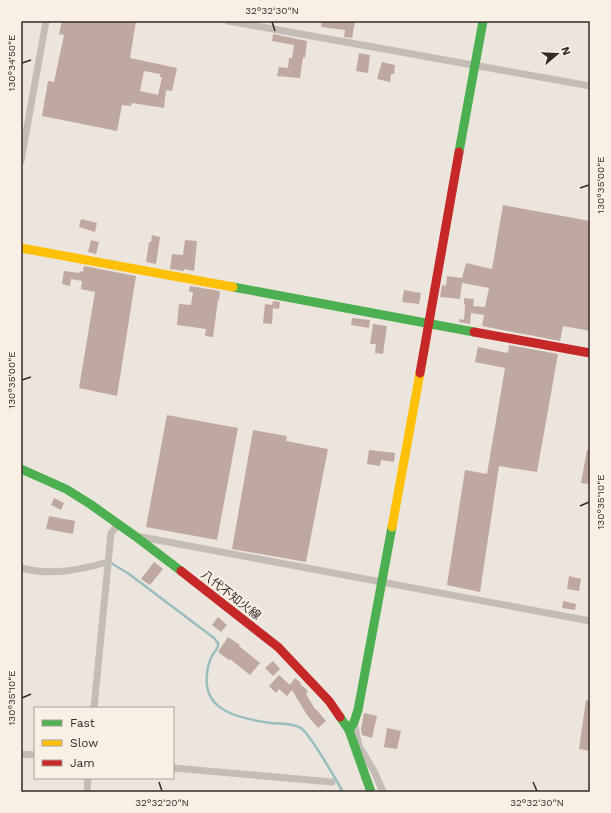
<svg xmlns="http://www.w3.org/2000/svg" width="611" height="813" font-family="'Work Sans','Noto Sans JP',sans-serif">
<rect width="100%" height="100%" fill="#ebe5de"/>
<g fill="none" stroke-linecap="round" stroke-linejoin="round">
<!-- stream -->
<path stroke="#9abebd" stroke-width="2.5" d="M111,563L129,574L214,638L218,643V646C217,650 215,651 213,654C210,659 207,668 207,674C202,712 242,719 271,723C280,724 293,723 301,728C312,737 335,778 343,792"/>
</g>
<!-- building -->
<g fill="#bfa89f" fill-rule="evenodd">
<path d="M62,21H136L130,58L177,68L172,91L166,90L164,108L132,103L131,106L122,105L117,131L42,116L48,81L54,82L64,35L59,34ZM144,71L160,74V77H162L158,95L140,91Z"/>
<polygon points="322,21 355,22 352,38 344,37 345,30 321,27"/>
<polygon points="273,34 307,41 305,58 303,57 300,78 277,76 279,67 288,68 289,58 292,58 294,45 272,41"/>
<polygon points="359,53 370,55 368,73 356,71"/>
<polygon points="382,62 395,65 394,74 391,74 390,82 377,79"/>
<polygon points="503,205 590,221 590,331 563,326 560,341 482,326 484,315 471,313 470,324 459,322 460,319 464,320 465,304 464,304 464,298 474,299 473,306 485,307 489,288 462,283 460,299 440,297 442,285 446,286 447,276 462,278 466,263 492,269"/>
<polygon points="81,219 97,223 95,232 79,227"/>
<polygon points="152,235 160,237 156,264 146,262 149,242 151,242"/>
<polygon points="91,240 99,242 96,254 88,252"/>
<polygon points="185,240 197,241 194,271 184,269 184,271 170,269 172,254 183,255"/>
<polygon points="84,266 136,276 117,396 79,388 95,292 81,289 82,281 71,279 70,286 62,284 64,271 79,273 80,271 83,272"/>
<polygon points="190,286 220,291 219,300 218,300 213,337 205,336 206,329 177,325 179,304 191,305 193,292 189,292"/>
<polygon points="404,290 421,293 419,304 402,302"/>
<polygon points="273,301 280,302 279,309 273,308 272,324 263,323 265,304 272,305"/>
<polygon points="352,318 370,320 369,328 351,325"/>
<polygon points="373,324 387,326 383,354 375,353 376,344 370,344"/>
<polygon points="509,345 558,354 537,472 499,466 480,592 447,585 465,470 487,474 505,368 475,362 478,347 508,353"/>
<polygon points="167,415 238,428 217,540 146,527"/>
<polygon points="253,430 287,436 286,441 328,449 306,562 232,549"/>
<polygon points="369,450 395,453 394,462 381,460 380,466 367,464"/>
<polygon points="587,450 590,451 590,484 581,483"/>
<polygon points="54,498 64,503 61,510 51,505"/>
<polygon points="49,516 75,521 73,534 46,529"/>
<polygon points="154,562 163,569 150,585 141,579"/>
<polygon points="569,576 581,579 579,591 567,589"/>
<polygon points="563,601 576,604 575,610 562,608"/>
<polygon points="218,617 227,625 221,632 212,625"/>
<polygon points="228,637 240,645 239,646 260,663 250,675 230,659 229,660 218,652"/>
<polygon points="273,661 280,669 273,676 265,668"/>
<polygon points="279,675 290,685 295,678 301,683 300,684 308,691 306,694 315,709 316,709 326,721 318,728 307,715 292,690 287,696 279,689 276,693 269,686"/>
<polygon points="586,700 590,701 590,751 579,749"/>
<polygon points="364,713 377,716 372,738 362,735 361,729"/>
<polygon points="387,728 401,731 397,749 384,747"/>
</g>
<g fill="none" stroke-linecap="round" stroke-linejoin="round">
<!-- street -->
<g stroke="#c4bdb7" stroke-width="7">
<polyline points="228,21 590,86"/>
<polyline points="21,161 46,21"/>
<polyline points="136,536 590,621"/>
<path d="M21,568C51,576 79,570 108,562"/>
<polyline points="94,708 111,533 118,525"/>
<polyline points="354,722 359,746 374,771 383,792"/>
<polyline points="21,754 35,755"/>
<polyline points="173,768 332,782"/>
<polyline points="87,792 88,778"/>
</g>
<!-- fast -->
<g stroke="#4caf50" stroke-width="9">
<polyline points="459,152 483,21"/>
<polyline points="233,287 474,332"/>
<polyline points="21,469 66,489 90,504 135,536 181,571"/>
<polyline points="340,717 349,730 371,792"/>
<polyline points="349,730 354,722 358,710 392,527"/>
</g>
<!-- slow -->
<g stroke="#ffc107" stroke-width="9">
<polyline points="21,248 233,287"/>
<polyline points="392,527 420,373"/>
</g>
<!-- jam -->
<g stroke="#c62828" stroke-width="9">
<polyline points="474,332 590,353"/>
<polyline points="420,373 459,152"/>
<polyline points="181,571 278,647 329,701 340,717"/>
</g>
</g>
<!-- ticks -->
<path fill="none" stroke="#352a26" stroke-width="1.5" d="M272,22L275,31M22,63L31,60M580,188L589,185M22,380L31,377M580,506L589,502M22,698L31,694M159,782L162,791M533,782L537,791"/>
<g text-anchor="middle" stroke-width="4" stroke-linejoin="round" paint-order="stroke">
<!-- street labels -->
<g font-size="12" fill="#352a26" stroke="#f9efe5">
<text transform="translate(231 595) rotate(38)" y="4">八代不知火線</text>
</g>
</g>
<!-- border -->
<rect width="611" height="813" fill="none" stroke="#f9efe5" stroke-width="44"/>
<!-- legend -->
<rect x="34" y="707" width="140" height="72" fill="#f9efe5" stroke="#aba099"/>
<rect x="42" y="720" width="20" height="6" fill="#4caf50" stroke="#aba099"/>
<text x="70" y="727" font-size="12" fill="#352a26">Fast</text>
<rect x="42" y="740" width="20" height="6" fill="#ffc107" stroke="#aba099"/>
<text x="70" y="747" font-size="12" fill="#352a26">Slow</text>
<rect x="42" y="760" width="20" height="6" fill="#c62828" stroke="#aba099"/>
<text x="70" y="767" font-size="12" fill="#352a26">Jam</text>
<!-- north arrow -->
<g transform="translate(557 54) rotate(71)" stroke="#f9efe5" stroke-width="3" paint-order="stroke">
<path d="M0-3L7 15L0 10L-7 15Z" fill="#352a26"/>
<text y="-6" font-size="11" font-weight="bold" text-anchor="middle" fill="#352a26">N</text>
</g>
<rect x="22" y="22" width="567" height="769" fill="none" stroke="#352a26" stroke-width="1.5"/>
<g font-size="10" text-anchor="middle" fill="#352a26">
<text x="272" y="14">32°32'30"N</text>
<text transform="translate(11 63) rotate(-90)" y="4">130°34'50"E</text>
<text transform="translate(600 185) rotate(-90)" y="4">130°35'00"E</text>
<text transform="translate(11 380) rotate(-90)" y="4">130°35'00"E</text>
<text transform="translate(600 502) rotate(-90)" y="4">130°35'10"E</text>
<text transform="translate(11 698) rotate(-90)" y="4">130°35'10"E</text>
<text x="162" y="806">32°32'20"N</text>
<text x="537" y="806">32°32'30"N</text>
</g>
</svg>
